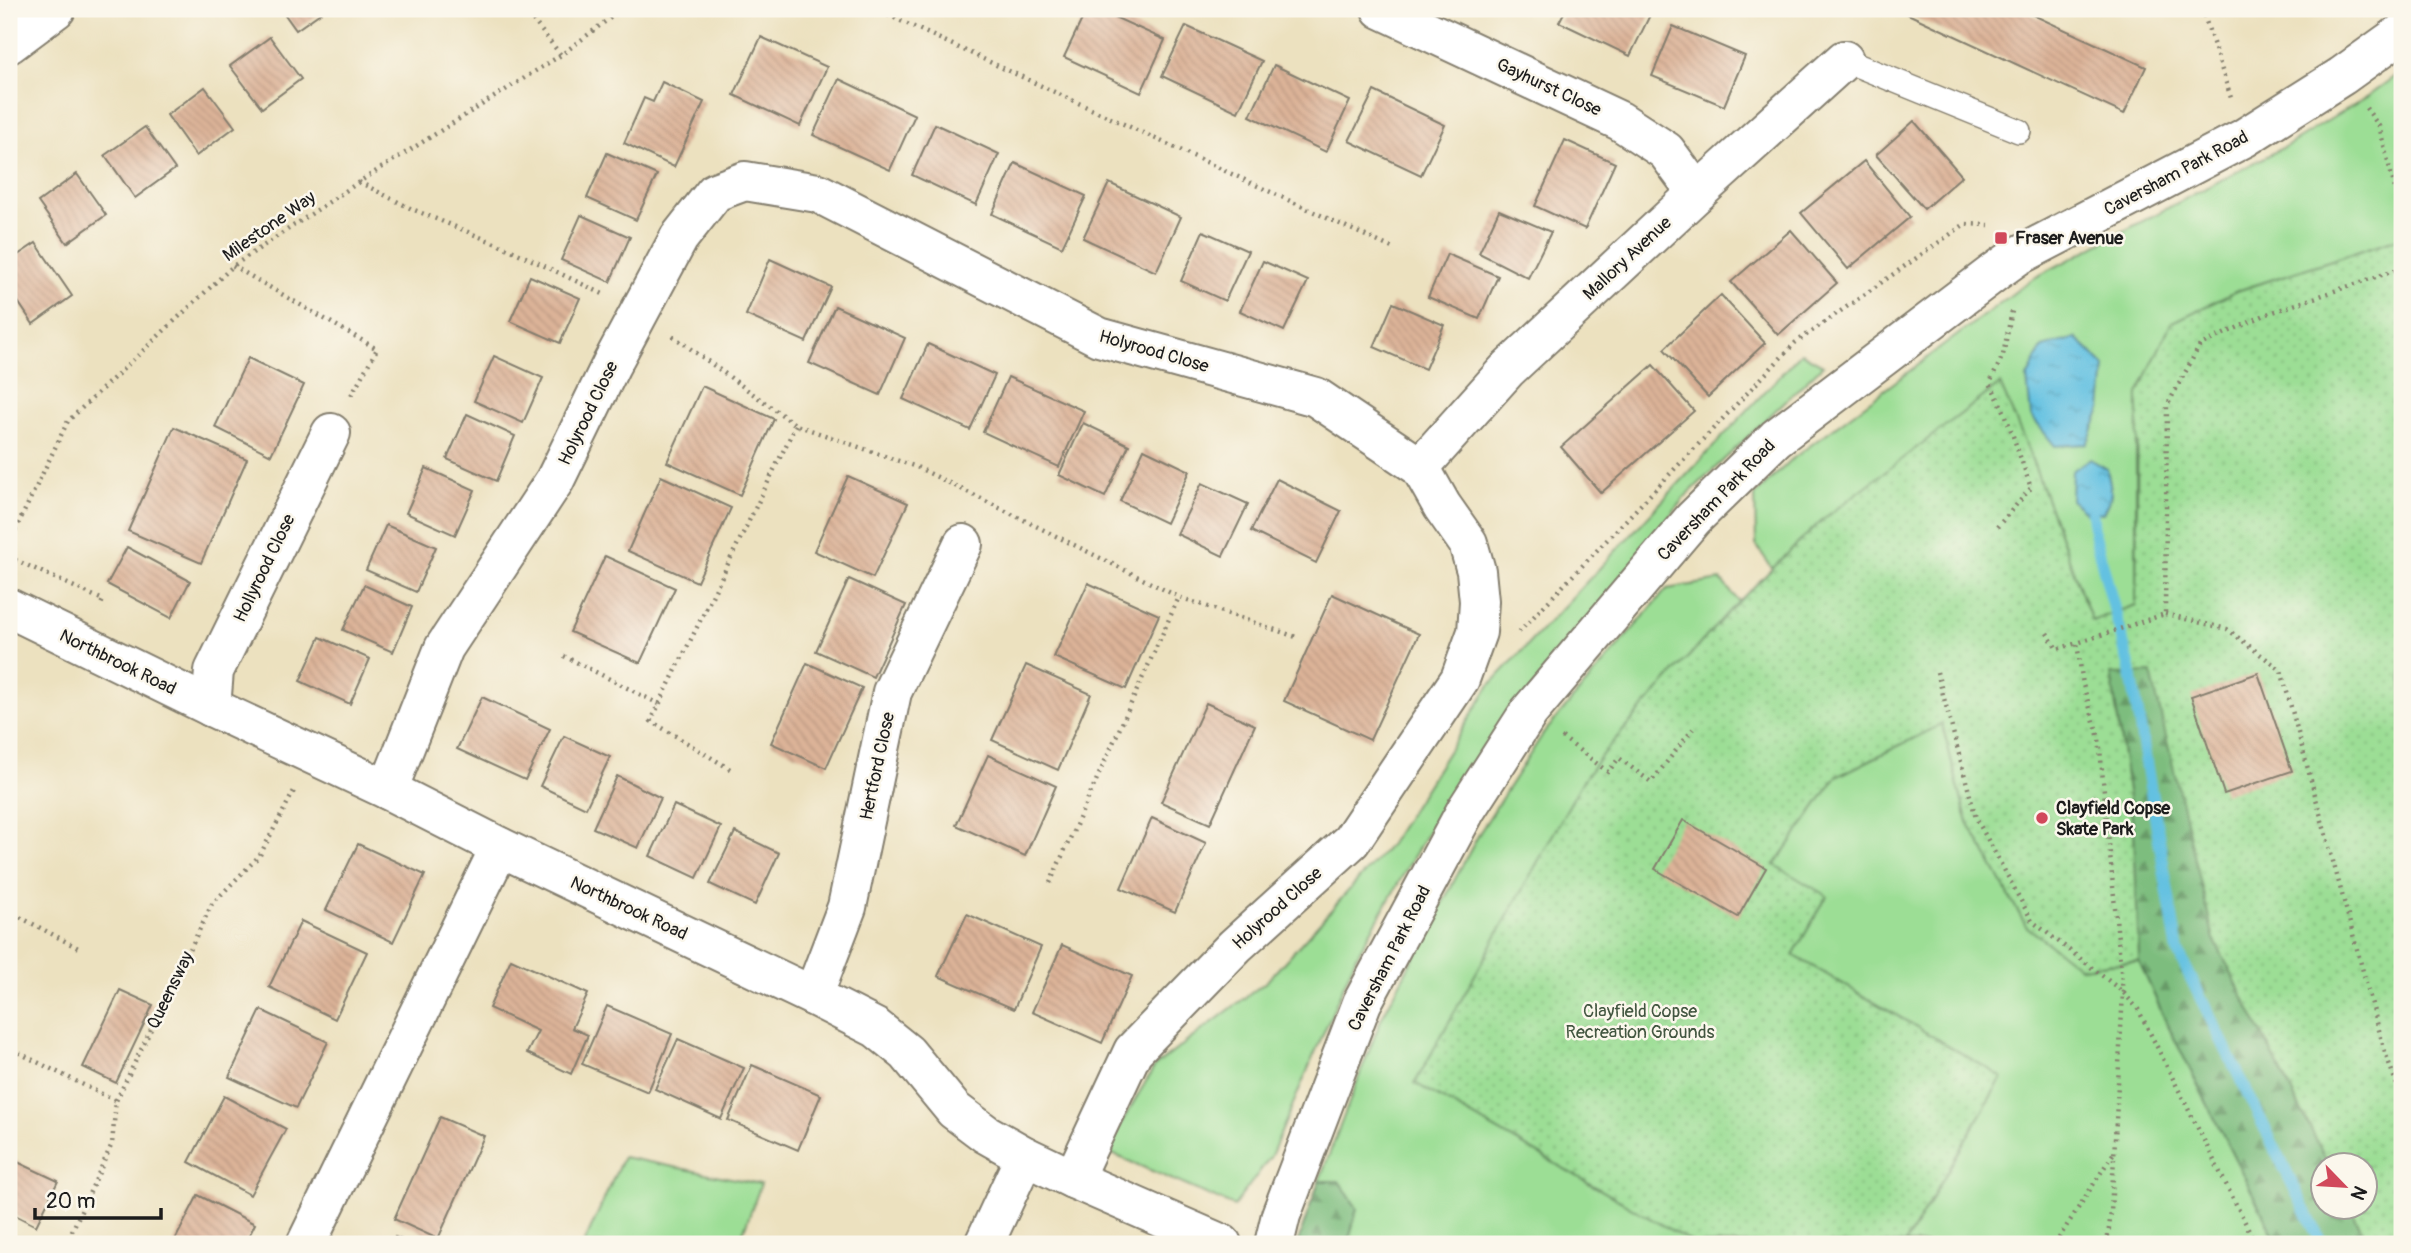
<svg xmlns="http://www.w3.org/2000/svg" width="2411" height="1253" font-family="Pangolin,sans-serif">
<defs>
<pattern id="forest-firs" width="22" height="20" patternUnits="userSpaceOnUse" patternTransform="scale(1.75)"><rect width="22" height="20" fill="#7dbd7e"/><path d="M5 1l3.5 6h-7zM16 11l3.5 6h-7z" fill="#696"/></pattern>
<pattern id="park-dots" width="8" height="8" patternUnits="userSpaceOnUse" patternTransform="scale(1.75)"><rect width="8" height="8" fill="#9cde95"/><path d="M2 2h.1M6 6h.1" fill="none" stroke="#86be80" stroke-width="1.8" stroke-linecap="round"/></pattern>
<pattern id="water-ripples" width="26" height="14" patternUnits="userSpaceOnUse" patternTransform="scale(1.75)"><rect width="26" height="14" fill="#63c1e1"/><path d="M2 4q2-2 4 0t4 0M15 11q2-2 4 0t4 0" fill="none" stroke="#55a5c0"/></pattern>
<pattern id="building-back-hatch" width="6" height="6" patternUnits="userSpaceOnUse" patternTransform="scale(1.75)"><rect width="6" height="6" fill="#dcb398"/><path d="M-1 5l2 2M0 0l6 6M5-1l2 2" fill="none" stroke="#bc9982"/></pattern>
</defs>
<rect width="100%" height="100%" fill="#fbf7ec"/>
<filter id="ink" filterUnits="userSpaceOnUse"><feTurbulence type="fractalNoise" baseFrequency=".0143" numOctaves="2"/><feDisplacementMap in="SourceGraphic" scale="14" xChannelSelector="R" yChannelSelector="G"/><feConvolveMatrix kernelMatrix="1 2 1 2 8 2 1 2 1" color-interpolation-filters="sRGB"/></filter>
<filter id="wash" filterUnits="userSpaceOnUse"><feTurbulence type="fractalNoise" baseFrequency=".00686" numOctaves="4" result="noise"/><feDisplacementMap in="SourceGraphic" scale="28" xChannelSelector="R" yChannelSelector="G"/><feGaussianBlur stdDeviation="1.57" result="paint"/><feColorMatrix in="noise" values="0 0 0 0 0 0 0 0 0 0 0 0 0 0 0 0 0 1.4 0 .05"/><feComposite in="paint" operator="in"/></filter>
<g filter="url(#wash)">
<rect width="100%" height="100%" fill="#ece1bf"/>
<!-- grass -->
<g fill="#9cde95" stroke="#5c7d58" stroke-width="2">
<polygon points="2402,71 2402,237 2237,291 2136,444 2136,605 2092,621 2026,444 1778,577 1756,545 1755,495 1791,460 2032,279 2290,144 2368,96"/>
<polygon points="1801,353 1823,365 1684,498 1531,697 1446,800 1355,959 1271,1156 1234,1206 1105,1151 1155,1066 1267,981 1388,847 1490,685"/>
<polygon points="1721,580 1746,610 1438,1095 1695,1244 1348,1244 1357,1208 1319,1181 1382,1017 1480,832 1543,734 1667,589"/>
<polygon points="1942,724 1967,820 2079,967 2139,961 2278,1244 1905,1244 2002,1077 1793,955 1775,865 1836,777"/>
<polygon points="623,1157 761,1184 739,1244 584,1244"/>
</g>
<!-- forest -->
<g fill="url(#forest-firs)" stroke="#4c6c4d" stroke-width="2">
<polygon points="2111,673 2152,673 2214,939 2329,1165 2324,1166 2324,1208 2351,1208 2369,1244 2278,1244 2166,1022 2139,961 2134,833"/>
<polygon points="1319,1181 1339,1181 1357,1208 1348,1244 1297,1244"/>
</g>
<!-- park -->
<polygon fill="url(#park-dots)" stroke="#5c7d58" stroke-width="2" points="2402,237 2402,1244 2369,1244 2351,1208 2366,1208 2366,1166 2329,1165 2214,939 2151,673 2111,674 2134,833 2139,961 2079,967 2026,926 1967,820 1942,724 1836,777 1775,865 1827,896 1793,955 2002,1077 1905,1244 1695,1244 1415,1083 1582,782 1605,751 1729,611 1822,520 2000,384 2026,444 2092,621 2136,605 2138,394 2171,323 2237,291"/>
<!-- water -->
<g fill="url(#water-ripples)" stroke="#406e7e" stroke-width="2">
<polygon points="2076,338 2105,366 2101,409 2087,444 2055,446 2031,416 2027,378 2042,347"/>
<polygon points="2090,459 2107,469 2112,494 2103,513 2086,513 2071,500 2072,471"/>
</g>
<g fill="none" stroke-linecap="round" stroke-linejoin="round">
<!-- stream -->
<polyline stroke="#63c1e1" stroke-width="12" points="2092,513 2094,532 2131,673 2178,952 2322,1244"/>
</g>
<g id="blocks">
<!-- building -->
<g fill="url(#building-back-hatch)">
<polygon points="281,9 326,9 296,30"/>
<polygon points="901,9 921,9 918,16"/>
<polygon points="1087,9 1097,9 1165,40 1141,93 1064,57"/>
<polygon points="1566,9 1648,9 1652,11 1630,56 1559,22"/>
<polygon points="1897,9 2020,9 2146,67 2124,114"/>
<polygon points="1186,26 1262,61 1238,112 1162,76"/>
<polygon points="1673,26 1745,56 1724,106 1652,76"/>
<polygon points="270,37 301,79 262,108 230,66"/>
<polygon points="761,37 827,67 800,126 734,95"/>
<polygon points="1274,65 1350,101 1326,152 1250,116"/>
<polygon points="839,79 915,115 890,170 813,135"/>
<polygon points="662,82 704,102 674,167 624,143 644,98 653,102"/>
<polygon points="205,87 235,127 196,156 167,115"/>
<polygon points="1374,91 1445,125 1421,175 1349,141"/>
<polygon points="1914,121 1962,176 1924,209 1876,155"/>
<polygon points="935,124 999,154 976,205 912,175"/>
<polygon points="145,127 175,169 135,198 105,155"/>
<polygon points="1565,140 1615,163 1585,229 1535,206"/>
<polygon points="607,153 657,175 636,220 587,198"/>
<polygon points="1864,161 1910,217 1848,269 1801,213"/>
<polygon points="1015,163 1086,196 1062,247 992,214"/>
<polygon points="77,174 106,215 67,243 38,202"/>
<polygon points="1109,183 1181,217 1156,272 1083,238"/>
<polygon points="1499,210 1551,232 1528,278 1479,253"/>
<polygon points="581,215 630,237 610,282 561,260"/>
<polygon points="1791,230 1837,283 1778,335 1731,282"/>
<polygon points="1203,231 1248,251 1225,301 1181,281"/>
<polygon points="36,243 72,296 33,324 9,288 9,261"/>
<polygon points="1447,254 1498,276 1479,319 1428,297"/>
<polygon points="770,259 831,287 806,342 746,315"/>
<polygon points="1263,261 1308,281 1284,331 1240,311"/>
<polygon points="530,276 580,298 560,343 510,321"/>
<polygon points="1721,295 1765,343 1708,397 1664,349"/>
<polygon points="1393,303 1444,325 1425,369 1374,347"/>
<polygon points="835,306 905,338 880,395 809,363"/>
<polygon points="928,344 995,375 970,430 903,399"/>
<polygon points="494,356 543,378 523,423 474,401"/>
<polygon points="248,358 304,385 271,455 215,427"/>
<polygon points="1653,365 1694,411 1601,493 1561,447"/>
<polygon points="1008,377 1084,411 1059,467 983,432"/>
<polygon points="702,386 774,419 740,495 667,462"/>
<polygon points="467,414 515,436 496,481 447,459"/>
<polygon points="1083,423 1129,445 1105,497 1059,475"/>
<polygon points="174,427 247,459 201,563 128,531"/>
<polygon points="1144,449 1190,471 1166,523 1120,501"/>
<polygon points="426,468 475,490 455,535 406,513"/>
<polygon points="661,476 731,508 697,582 628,551"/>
<polygon points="848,476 908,503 873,578 814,551"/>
<polygon points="1277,479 1341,511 1316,563 1251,531"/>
<polygon points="1202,483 1248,504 1223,556 1177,534"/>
<polygon points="386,525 436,547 416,592 366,570"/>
<polygon points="127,547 190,581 171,618 107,584"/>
<polygon points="605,556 675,588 640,663 570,632"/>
<polygon points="849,579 906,605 873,677 816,651"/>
<polygon points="1088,583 1159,615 1126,689 1054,657"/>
<polygon points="364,585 412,607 393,652 343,630"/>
<polygon points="1332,594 1419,634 1370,740 1284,701"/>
<polygon points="320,637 370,659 350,704 300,681"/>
<polygon points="807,663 862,688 826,768 771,743"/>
<polygon points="1026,665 1091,694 1058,770 992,740"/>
<polygon points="2258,673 2292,771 2224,794 2191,696"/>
<polygon points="482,697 550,729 525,780 457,749"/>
<polygon points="1206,703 1255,725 1210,824 1161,802"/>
<polygon points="564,736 610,757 586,808 540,786"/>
<polygon points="988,755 1056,786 1025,856 956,825"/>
<polygon points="617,776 661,798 638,848 593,828"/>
<polygon points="674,805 721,827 697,878 650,856"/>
<polygon points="1152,818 1206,843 1175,912 1121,888"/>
<polygon points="1683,820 1766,868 1738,917 1655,869"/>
<polygon points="735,832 779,853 755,905 710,884"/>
<polygon points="358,844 425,875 393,942 326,910"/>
<polygon points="967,914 1041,947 1014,1009 938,976"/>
<polygon points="301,921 367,952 335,1019 269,987"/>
<polygon points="1062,945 1132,976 1102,1043 1032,1012"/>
<polygon points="511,959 588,994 572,1028 588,1035 571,1074 527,1053 538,1031 489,1008"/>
<polygon points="120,990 153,1005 116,1083 83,1067"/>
<polygon points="607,1006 672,1034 648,1092 582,1064"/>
<polygon points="261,1010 328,1042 296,1108 229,1077"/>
<polygon points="678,1039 744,1068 721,1119 655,1089"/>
<polygon points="752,1065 821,1095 798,1150 728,1120"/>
<polygon points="224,1096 286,1129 250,1195 189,1162"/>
<polygon points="440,1117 484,1136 438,1239 394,1219"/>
<polygon points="9,1158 58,1181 36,1226 9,1212"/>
<polygon points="198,1195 255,1224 245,1244 173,1244"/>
<polygon points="395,1237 411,1244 391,1244"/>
</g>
</g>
</g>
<g filter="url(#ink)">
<use href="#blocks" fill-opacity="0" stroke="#847e6e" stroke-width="2"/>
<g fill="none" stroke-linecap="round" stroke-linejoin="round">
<!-- service casing -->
<g stroke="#847e6e" stroke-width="26">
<polyline id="service" points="1844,60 2019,131"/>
</g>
<!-- minor casing -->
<g stroke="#847e6e" stroke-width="42">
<g id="minor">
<polyline points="1381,9 1620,121 1666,151 1697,193"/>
<polyline points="1420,467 1507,370 1697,193 1844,60"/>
<polyline points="9,608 211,707 388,790 500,847 813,996 876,1028 907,1053 954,1110 986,1134 1025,1156 1073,1179 1222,1244"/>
<polyline points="211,707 214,671 331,433"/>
<polyline points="388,790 444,648 555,480 611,365 679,238 715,192 745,181 818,193 1099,337 1316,397 1420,467 1442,506 1468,543 1476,571 1479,601 1477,632 1460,679 1351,841 1235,946 1133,1051 1073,1179"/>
<polyline points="813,996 847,907 892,692 963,544"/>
<polyline points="306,1244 500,847"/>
<polyline points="984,1244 1025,1156"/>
</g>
</g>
<!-- tertiary casing -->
<g stroke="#847e6e" stroke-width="42">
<g id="tertiary">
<polyline points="9,44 56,9"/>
<polyline points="1274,1244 1281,1215 1362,1003 1466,810 1529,712 1693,519 1776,438 1995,272 2016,257 2244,138 2342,76 2402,33"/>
</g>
</g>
<!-- path -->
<g stroke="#847e6e" stroke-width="4.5" stroke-dasharray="2 5" stroke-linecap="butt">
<polyline points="524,9 561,55"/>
<polyline points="875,9 1394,249"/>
<polyline points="2202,9 2231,98"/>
<polyline points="2366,108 2379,126 2402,216"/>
<polyline points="359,182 412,209 509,249 603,294"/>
<polyline points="233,266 377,349 349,399"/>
<polyline points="673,336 796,425 919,468 1179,597 1299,638"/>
<polyline points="1997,527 2031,488 2005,413 1990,383 2003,355 2012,311"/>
<polyline points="9,543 68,421 233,266 359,182 561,55 622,9"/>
<polyline points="9,557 103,600 100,607"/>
<polyline points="2165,614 2227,629 2281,670 2385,1052 2402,1099"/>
<polyline points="1519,632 1795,343 1965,224 1989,225"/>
<polyline points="2047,633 2057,649 2077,643"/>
<polyline points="564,656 659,704"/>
<polyline points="1937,672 1976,818 2032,921 2123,992 2138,1009 2256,1244"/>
<polyline points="1562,737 1608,772 1619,758 1651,782 1693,729"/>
<polyline points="730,769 651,721 796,425"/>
<polyline points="1050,883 1179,597"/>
<polyline points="14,914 82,950"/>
<polyline points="19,1053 116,1101"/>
<polyline points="66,1244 112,1144 116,1101 212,904 260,855 295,789"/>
<polyline points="2055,1244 2113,1154"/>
<polyline points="2107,1244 2111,1212 2123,992 2099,738 2083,685 2077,643 2165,614 2167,406 2200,345 2267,314 2402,268"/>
</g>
<!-- service -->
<use href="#service" stroke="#fff" stroke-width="23"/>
<!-- minor -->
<use href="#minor" stroke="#fff" stroke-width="38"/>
<!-- tertiary -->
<use href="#tertiary" stroke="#fff" stroke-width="38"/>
</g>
</g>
<!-- markers -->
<g fill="#d1495b" stroke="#fbf7ec" stroke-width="2.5">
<rect x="1994" y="231" width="14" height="14" rx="3.5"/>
<circle cx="2042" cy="818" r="7"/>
</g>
<g text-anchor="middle" stroke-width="5" stroke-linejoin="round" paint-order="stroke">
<!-- street labels -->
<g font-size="18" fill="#1c1c1c" stroke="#fbf7ec">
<text transform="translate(1549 87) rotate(25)" y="6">Gayhurst Close</text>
<text transform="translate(2176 173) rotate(-28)" y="6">Caversham Park Road</text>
<text transform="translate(269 226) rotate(-35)" y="6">Milestone Way</text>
<text transform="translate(1627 258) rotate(-43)" y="6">Mallory Avenue</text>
<text transform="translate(1154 351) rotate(16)" y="6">Holyrood Close</text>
<text transform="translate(588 413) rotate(-64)" y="6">Holyrood Close</text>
<text transform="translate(1716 500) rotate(-46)" y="6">Caversham Park Road</text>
<text transform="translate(264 568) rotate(-64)" y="6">Hollyrood Close</text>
<text transform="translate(118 662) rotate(26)" y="6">Northbrook Road</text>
<text transform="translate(877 766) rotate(-78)" y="6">Hertford Close</text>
<text transform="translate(629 908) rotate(25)" y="6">Northbrook Road</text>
<text transform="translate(1277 908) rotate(-42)" y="6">Holyrood Close</text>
<text transform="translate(1389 958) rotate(-63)" y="6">Caversham Park Road</text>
<text transform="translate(170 990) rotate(-64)" y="6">Queensway</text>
</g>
<!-- poi labels -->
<g font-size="18" font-weight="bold" fill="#1c1c1c" stroke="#fbf7ec" text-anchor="start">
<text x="2015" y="244">Fraser Avenue</text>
<text x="2056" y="814">Clayfield Copse<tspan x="2056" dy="21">Skate Park</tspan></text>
</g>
<!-- park labels -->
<g font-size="18" fill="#425640" stroke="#fbf7ec">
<text x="1640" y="1017">Clayfield Copse<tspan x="1640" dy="21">Recreation Grounds</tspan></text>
</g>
</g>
<!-- margin -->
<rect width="2411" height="1253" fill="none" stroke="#fbf7ec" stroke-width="35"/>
<!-- north arrow -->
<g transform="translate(2344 1186) rotate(115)"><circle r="33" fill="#fbf7ec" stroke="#a29f99" stroke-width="2"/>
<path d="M0-5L12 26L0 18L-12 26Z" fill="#d1495b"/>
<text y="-10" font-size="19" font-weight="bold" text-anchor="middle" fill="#1c1c1c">N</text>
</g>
<!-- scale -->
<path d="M35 1208v10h126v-10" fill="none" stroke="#1c1c1c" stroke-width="3.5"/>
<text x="46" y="1208" font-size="21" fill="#1c1c1c" stroke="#fbf7ec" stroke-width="5" paint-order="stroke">20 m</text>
</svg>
